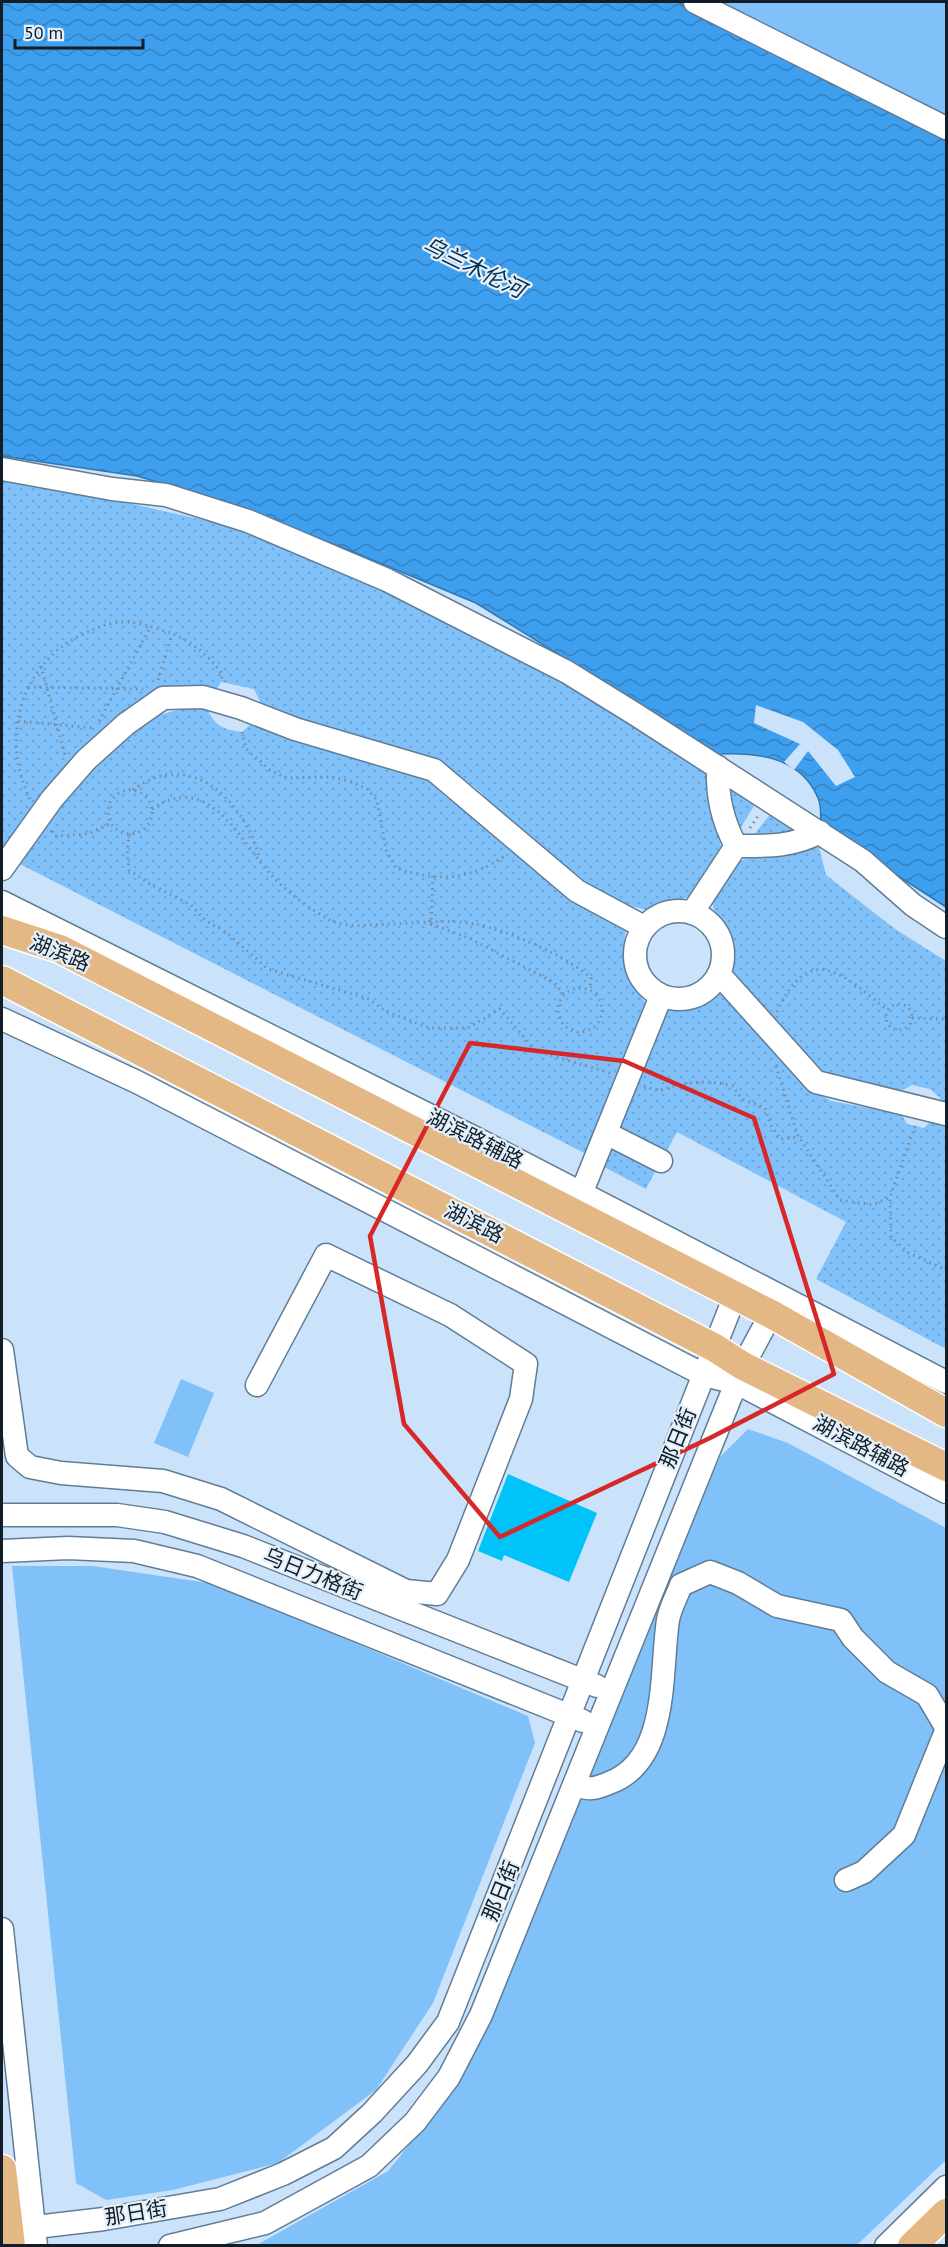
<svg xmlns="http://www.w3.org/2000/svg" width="948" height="2247" font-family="'PT Sans','Noto Sans SC',sans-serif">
<defs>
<pattern id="grass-dots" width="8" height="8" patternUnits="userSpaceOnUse" patternTransform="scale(1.5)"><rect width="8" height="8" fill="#81c1fa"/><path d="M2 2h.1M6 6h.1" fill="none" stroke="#6ea5d6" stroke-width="1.8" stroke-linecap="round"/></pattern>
<pattern id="water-waves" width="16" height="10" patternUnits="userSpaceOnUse" patternTransform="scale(1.5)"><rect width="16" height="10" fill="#3e9fee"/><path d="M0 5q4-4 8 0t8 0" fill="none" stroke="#3381c1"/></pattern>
</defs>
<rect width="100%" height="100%" fill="#cbe3fa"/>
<!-- grass -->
<g fill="url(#grass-dots)">
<polygon points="2,479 96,496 235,527 381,590 499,649 708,765 710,799 721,846 692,896 647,910 622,904 575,878 528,838 476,788 437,761 323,728 262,706 254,689 221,682 216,690 165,689 2,855"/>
<path d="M189,707L207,709C215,726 224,730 242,732L254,721L422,773L502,839L518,856L555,887L626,926L623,958L633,986L647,1005L586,1154L18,863L82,776L148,718Z"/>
<polygon points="724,776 758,799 740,829 728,813"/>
<polygon points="774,809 809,832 751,839"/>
<path d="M819,847L826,875L895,929L946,961V1106L941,1103L940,1098L930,1089L912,1085L899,1092L849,1081L817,1069L729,969C738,943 717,926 712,902L739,862L753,855L787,856Z"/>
<polygon points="720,988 801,1083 831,1101 901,1114 907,1124 924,1128 933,1119 946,1121 946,1349 816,1279 846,1222 677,1132 667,1151 620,1126 666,1011 703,1006"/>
<polygon points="610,1145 656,1170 646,1189 602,1166"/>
</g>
<!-- green -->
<g fill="#81c1fa">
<polygon points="678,2 946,2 946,138"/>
<polygon points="181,1379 214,1393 188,1457 154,1443"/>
<polygon points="748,1429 788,1443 946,1528 946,2160 857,2245 255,2246 388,2171 461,2080 720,1457"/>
<polygon points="12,1566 93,1566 215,1584 528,1716 535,1743 433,2003 376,2090 278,2163 173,2190 106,2200 76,2183"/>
</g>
<!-- water -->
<path fill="url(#water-waves)" stroke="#3178b2" stroke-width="1.5" d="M2,2H678L946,138V907L821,826C820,817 822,806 818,798C801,757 757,752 718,754L476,603L351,551L237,506L137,476L2,456Z"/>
<!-- pier -->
<polygon fill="#cbe3fa" points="756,705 803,722 838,750 855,777 836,786 808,751 794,770 784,762 800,744 754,723"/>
<!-- building -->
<polygon fill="#00c3f9" points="508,1474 597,1513 569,1582 504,1555 502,1561 478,1551"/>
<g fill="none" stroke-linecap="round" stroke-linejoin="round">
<!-- minor casing -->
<g stroke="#617d96" stroke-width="25">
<g id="minor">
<polyline points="695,2 946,128"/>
<polyline points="2,469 112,489 166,495 248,521 387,580 567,672 635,714 863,861 913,905 946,927"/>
<path d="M718,767C717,796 722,820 736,846"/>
<polyline points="2,869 52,799 86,760 126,724 163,698 203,697 241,708 295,729 434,770 577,891 644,927"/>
<polyline points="2,902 475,1138 946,1382"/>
<circle cx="679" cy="955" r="44"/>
<path d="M692,913L736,846C766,846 793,847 820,832"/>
<polyline points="719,974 816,1082 946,1114"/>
<polyline points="2,1019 137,1082 704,1375 737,1383 946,1492"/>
<polyline points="606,1133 661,1161"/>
<polyline points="581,1194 661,996"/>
<polyline points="2,1350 17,1456 30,1467 61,1473 163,1481 221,1499 406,1591 437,1594 458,1560 521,1399 526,1364 450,1315 326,1255 257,1385"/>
<polyline points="2,1515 117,1515 165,1522 243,1546 597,1686"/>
<polyline points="2,1551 68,1548 134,1551 197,1566 583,1721"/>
<path d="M574,1785C589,1790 595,1789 609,1783C670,1761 660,1671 668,1620C670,1608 677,1596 681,1585L710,1572L738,1583L777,1606L841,1620L853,1638L887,1672L927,1695L946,1727"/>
<polyline points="846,1880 864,1872 904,1835 946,1731"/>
<polyline points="2,1929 36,2246"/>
<polyline points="2,2231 104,2219 220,2199 283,2174 334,2148 372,2113 417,2064 448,2022 742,1278"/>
<polyline points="170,2246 265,2223 369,2166 415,2122 449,2077 481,2015 743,1366 771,1314 776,1295"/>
<polyline points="886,2246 946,2187"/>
</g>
</g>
<!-- major casing -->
<g stroke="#fff" stroke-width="31">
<g id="major">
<polyline points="2,930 60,949 771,1314 946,1413"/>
<polyline points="2,980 715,1348 743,1366 946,1467"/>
<polyline points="2,2169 11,2246"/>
<polyline points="912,2246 946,2213"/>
</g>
</g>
<!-- path -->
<g stroke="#798b9c" stroke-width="3" stroke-dasharray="1.5 4.5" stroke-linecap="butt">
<polyline points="41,666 65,755"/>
<polyline points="158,680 172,634"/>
<polyline points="28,687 143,689"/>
<polyline points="18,721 94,728"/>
<polyline points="99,721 151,626"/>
<path d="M242,732L246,749L270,770L286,778L329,777L350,781L367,789L377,800L386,850L396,868C438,882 469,881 506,855"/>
<path d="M133,790C190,746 245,802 259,857"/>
<circle cx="130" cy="812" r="22"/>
<path d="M30,799C0,738 20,665 81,635C96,628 108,622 125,622C139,622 151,627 165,631C189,639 207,653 222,674L221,682"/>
<path d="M152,809C210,769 241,843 272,876C287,892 310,909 330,920C346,929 375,924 393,924C419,923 449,919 475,924C508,930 566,956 591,978L590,989"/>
<polyline points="750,828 758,816"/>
<polyline points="52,831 55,836 88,834 111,823"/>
<polyline points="130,834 127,849 129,870 150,884 191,905 205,920 227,933 268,969 369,999 385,1011 430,1028 468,1028 500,1009 536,1051 610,1073"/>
<polyline points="433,876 431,924 469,938 555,983 564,995"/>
<circle cx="580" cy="1010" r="22"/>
<circle cx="899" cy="1017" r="13"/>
<path d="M777,1012C810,940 843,974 887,1010"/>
<polyline points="912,1018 946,1019"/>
<polyline points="776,1066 797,1134 840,1200 873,1205 890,1197"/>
<path d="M644,1086L658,1091C684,1082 706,1079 733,1086L742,1099L765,1108L771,1125L780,1139L799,1137"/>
<polyline points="915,1126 890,1197 891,1237 909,1253 946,1270"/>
</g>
<!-- minor -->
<use href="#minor" stroke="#fff" stroke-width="22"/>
<!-- major -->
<use href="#major" stroke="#e3b884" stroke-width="28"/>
</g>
<!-- marked area -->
<path fill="none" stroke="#d62828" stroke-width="4.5" stroke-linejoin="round" d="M470,1043L624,1061L754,1118L834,1374L710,1438L500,1537L404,1424L370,1236Z"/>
<g text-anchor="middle" stroke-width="4.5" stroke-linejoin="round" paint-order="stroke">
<!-- street labels -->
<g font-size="21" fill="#121d27" stroke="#e3effa">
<text transform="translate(60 953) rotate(22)" y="7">湖滨路</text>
<text transform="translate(475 1139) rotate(27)" y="7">湖滨路辅路</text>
<text transform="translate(474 1223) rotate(27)" y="7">湖滨路</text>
<text transform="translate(678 1438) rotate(-68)" y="7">那日街</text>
<text transform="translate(861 1446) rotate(28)" y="7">湖滨路辅路</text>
<text transform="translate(313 1574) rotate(22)" y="7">乌日力格街</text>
<text transform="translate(501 1891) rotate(-68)" y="7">那日街</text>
<text transform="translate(136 2213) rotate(-9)" y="7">那日街</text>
</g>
<!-- water labels -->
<g font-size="22" font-style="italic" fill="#052e4c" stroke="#e3effa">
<text transform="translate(474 267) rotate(26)" y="8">乌兰木伦河</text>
</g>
</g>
<!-- border -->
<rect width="948" height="2247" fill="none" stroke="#121d27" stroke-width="6"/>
<!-- scale -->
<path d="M15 39v9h128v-9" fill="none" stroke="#121d27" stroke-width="3"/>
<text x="24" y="39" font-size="18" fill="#121d27" stroke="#e3effa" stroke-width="4.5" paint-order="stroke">50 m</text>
</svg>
